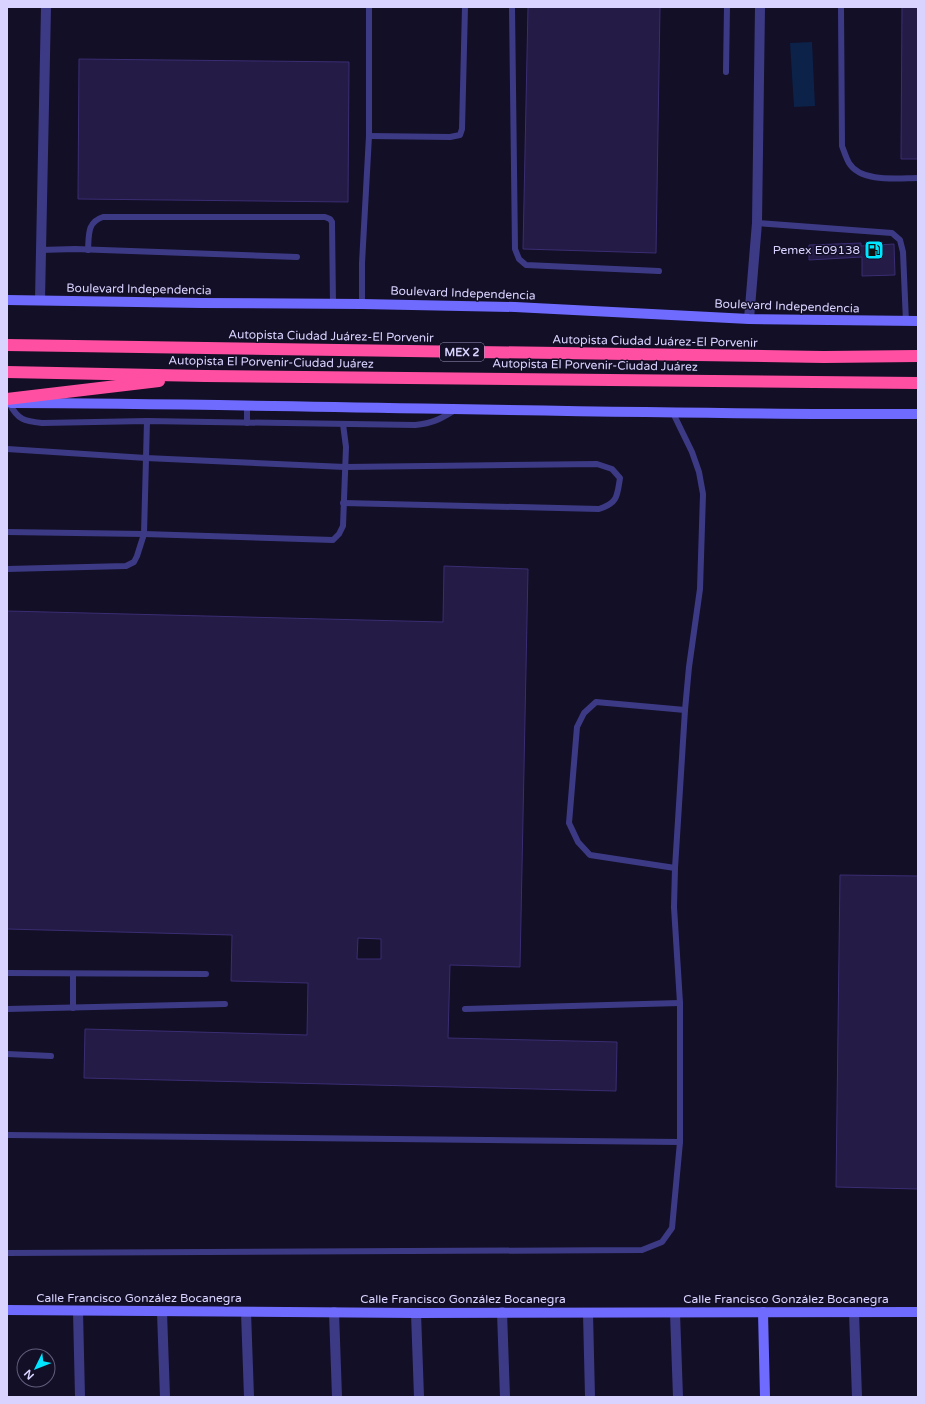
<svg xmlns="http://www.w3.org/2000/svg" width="925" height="1404" font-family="'Varela Round',sans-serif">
<rect width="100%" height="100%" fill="#130f26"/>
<!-- water -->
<polygon fill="#0c2248" points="812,42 815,106 794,107 790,43"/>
<!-- building -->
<g fill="#241b47" stroke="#3b2d73" fill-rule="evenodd">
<polygon points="528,7 660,7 656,253 523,249"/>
<polygon points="902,7 918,7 918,159 901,159"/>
<polygon points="79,59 349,62 348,202 78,199"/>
<polygon points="861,243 861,246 894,244 895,275 862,276 862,257 809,260 809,245"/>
<path d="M444,566L528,569L520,967L450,965L448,1038L617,1042L616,1091L84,1078L85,1029L307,1035L308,983L231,981L232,935L7,929V611L443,622ZM358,938L381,939V959H357Z"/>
<polygon points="840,875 918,876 918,1189 836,1187"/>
</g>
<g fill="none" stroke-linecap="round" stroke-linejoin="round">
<!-- lane -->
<g stroke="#3d3a85" stroke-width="6">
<polyline points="512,7 515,249 519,259 526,265 659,271"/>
<path d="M841,7L842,146C844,151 846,158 849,163C861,183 899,178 918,178"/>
<polyline points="726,72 727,7"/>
<polyline points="369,136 450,137 460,135 462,129 465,7"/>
<polyline points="757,223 892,233 900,240 903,252 906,322"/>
<polyline points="40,250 75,249 297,257"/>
<path d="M88,250C89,235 87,222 103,217H325L330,219L332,222L333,304"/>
<polyline points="362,304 362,263 369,136 369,7"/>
<path d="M9,403C18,420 24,421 42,423L147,421L415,425C434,423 440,419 455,410"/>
<polyline points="247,423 247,405"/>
<path d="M7,449L146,458L345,467L597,464L612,469L620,478C617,496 618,503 599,509L343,503"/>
<polyline points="7,532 144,534 333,540 339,534 343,526 346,447 343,424"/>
<polyline points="7,569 126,566 134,562 137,556 144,534 147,421"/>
<polyline points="675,868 590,855 578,842 569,823 577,727 584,713 596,702 685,710"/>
<polyline points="7,973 206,974"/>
<polyline points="73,1008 73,974"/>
<polyline points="7,1009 225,1004"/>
<polyline points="465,1009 680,1003"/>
<polyline points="7,1054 51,1056"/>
<polyline points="7,1135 680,1142"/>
<polyline points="7,1253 642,1250 662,1242 672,1228 680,1142 680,1003 674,907 675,868 685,710 689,667 700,589 703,494 699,472 692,452 673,413"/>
</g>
<!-- street -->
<g stroke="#3d3a85" stroke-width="10">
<polyline points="40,300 46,7"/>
<polyline points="749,319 757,223 760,7"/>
<polyline points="78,1311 80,1397"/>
<polyline points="162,1312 165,1397"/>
<polyline points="246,1312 249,1397"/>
<polyline points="334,1312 337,1397"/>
<polyline points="502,1312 505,1397"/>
<polyline points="854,1312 857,1397"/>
<polyline points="416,1313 419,1397"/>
<polyline points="588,1313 590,1397"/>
<polyline points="675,1313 678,1397"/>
</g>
<!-- secondary -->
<g stroke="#6f6bff" stroke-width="10">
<polyline points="7,300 201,303 362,304 515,307 749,319 918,321"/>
<path d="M11,403C313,404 616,415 918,414"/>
<polyline points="7,1310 416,1313 918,1312"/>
<polyline points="763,1312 765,1397"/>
</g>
<!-- highway -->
<g stroke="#ff4fa3" stroke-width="12">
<polyline points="7,345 824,357 918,356"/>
<polyline points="7,372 205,376 918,383"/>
<polyline points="7,399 159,381"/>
</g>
</g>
<!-- icons -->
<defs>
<g id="fuel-square" transform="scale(1)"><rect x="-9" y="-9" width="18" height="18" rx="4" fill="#00e5ff" stroke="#130f26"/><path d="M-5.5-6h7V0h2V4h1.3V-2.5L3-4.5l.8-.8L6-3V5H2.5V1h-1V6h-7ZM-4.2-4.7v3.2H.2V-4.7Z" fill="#111"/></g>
</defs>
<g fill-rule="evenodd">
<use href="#fuel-square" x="874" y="250"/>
</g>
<g text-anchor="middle" stroke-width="3" stroke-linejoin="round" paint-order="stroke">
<!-- shield labels -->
<rect fill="#130f26" stroke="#9e99be" stroke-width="1" x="440" y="343" width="44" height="18" rx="3"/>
<g font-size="11" font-weight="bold" fill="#d9d4ff">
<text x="462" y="356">MEX 2</text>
</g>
<!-- poi labels -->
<g font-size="12" fill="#d9d4ff" stroke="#130f26" text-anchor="end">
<text x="860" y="254">Pemex E09138</text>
</g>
<!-- street labels -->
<g font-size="12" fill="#d9d4ff" stroke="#130f26">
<text transform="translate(139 289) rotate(1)" y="4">Boulevard Independencia</text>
<text transform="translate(463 293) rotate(2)" y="4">Boulevard Independencia</text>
<text transform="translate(787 306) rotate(2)" y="4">Boulevard Independencia</text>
<text transform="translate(331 336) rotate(1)" y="4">Autopista Ciudad Juárez-El Porvenir</text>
<text transform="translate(655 341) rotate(1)" y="4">Autopista Ciudad Juárez-El Porvenir</text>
<text transform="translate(271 362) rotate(1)" y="4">Autopista El Porvenir-Ciudad Juárez</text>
<text transform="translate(595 365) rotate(1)" y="4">Autopista El Porvenir-Ciudad Juárez</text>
<text x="139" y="1302">Calle Francisco González Bocanegra</text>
<text x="463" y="1303">Calle Francisco González Bocanegra</text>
<text x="786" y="1303">Calle Francisco González Bocanegra</text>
</g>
</g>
<!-- border -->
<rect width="925" height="1404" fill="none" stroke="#d9d4ff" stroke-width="16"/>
<!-- north arrow -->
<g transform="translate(36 1368) rotate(227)"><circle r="19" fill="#130f26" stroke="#625e7d"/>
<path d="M0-3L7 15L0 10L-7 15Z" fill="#00e5ff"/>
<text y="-6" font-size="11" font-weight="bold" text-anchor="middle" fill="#d9d4ff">N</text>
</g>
</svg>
